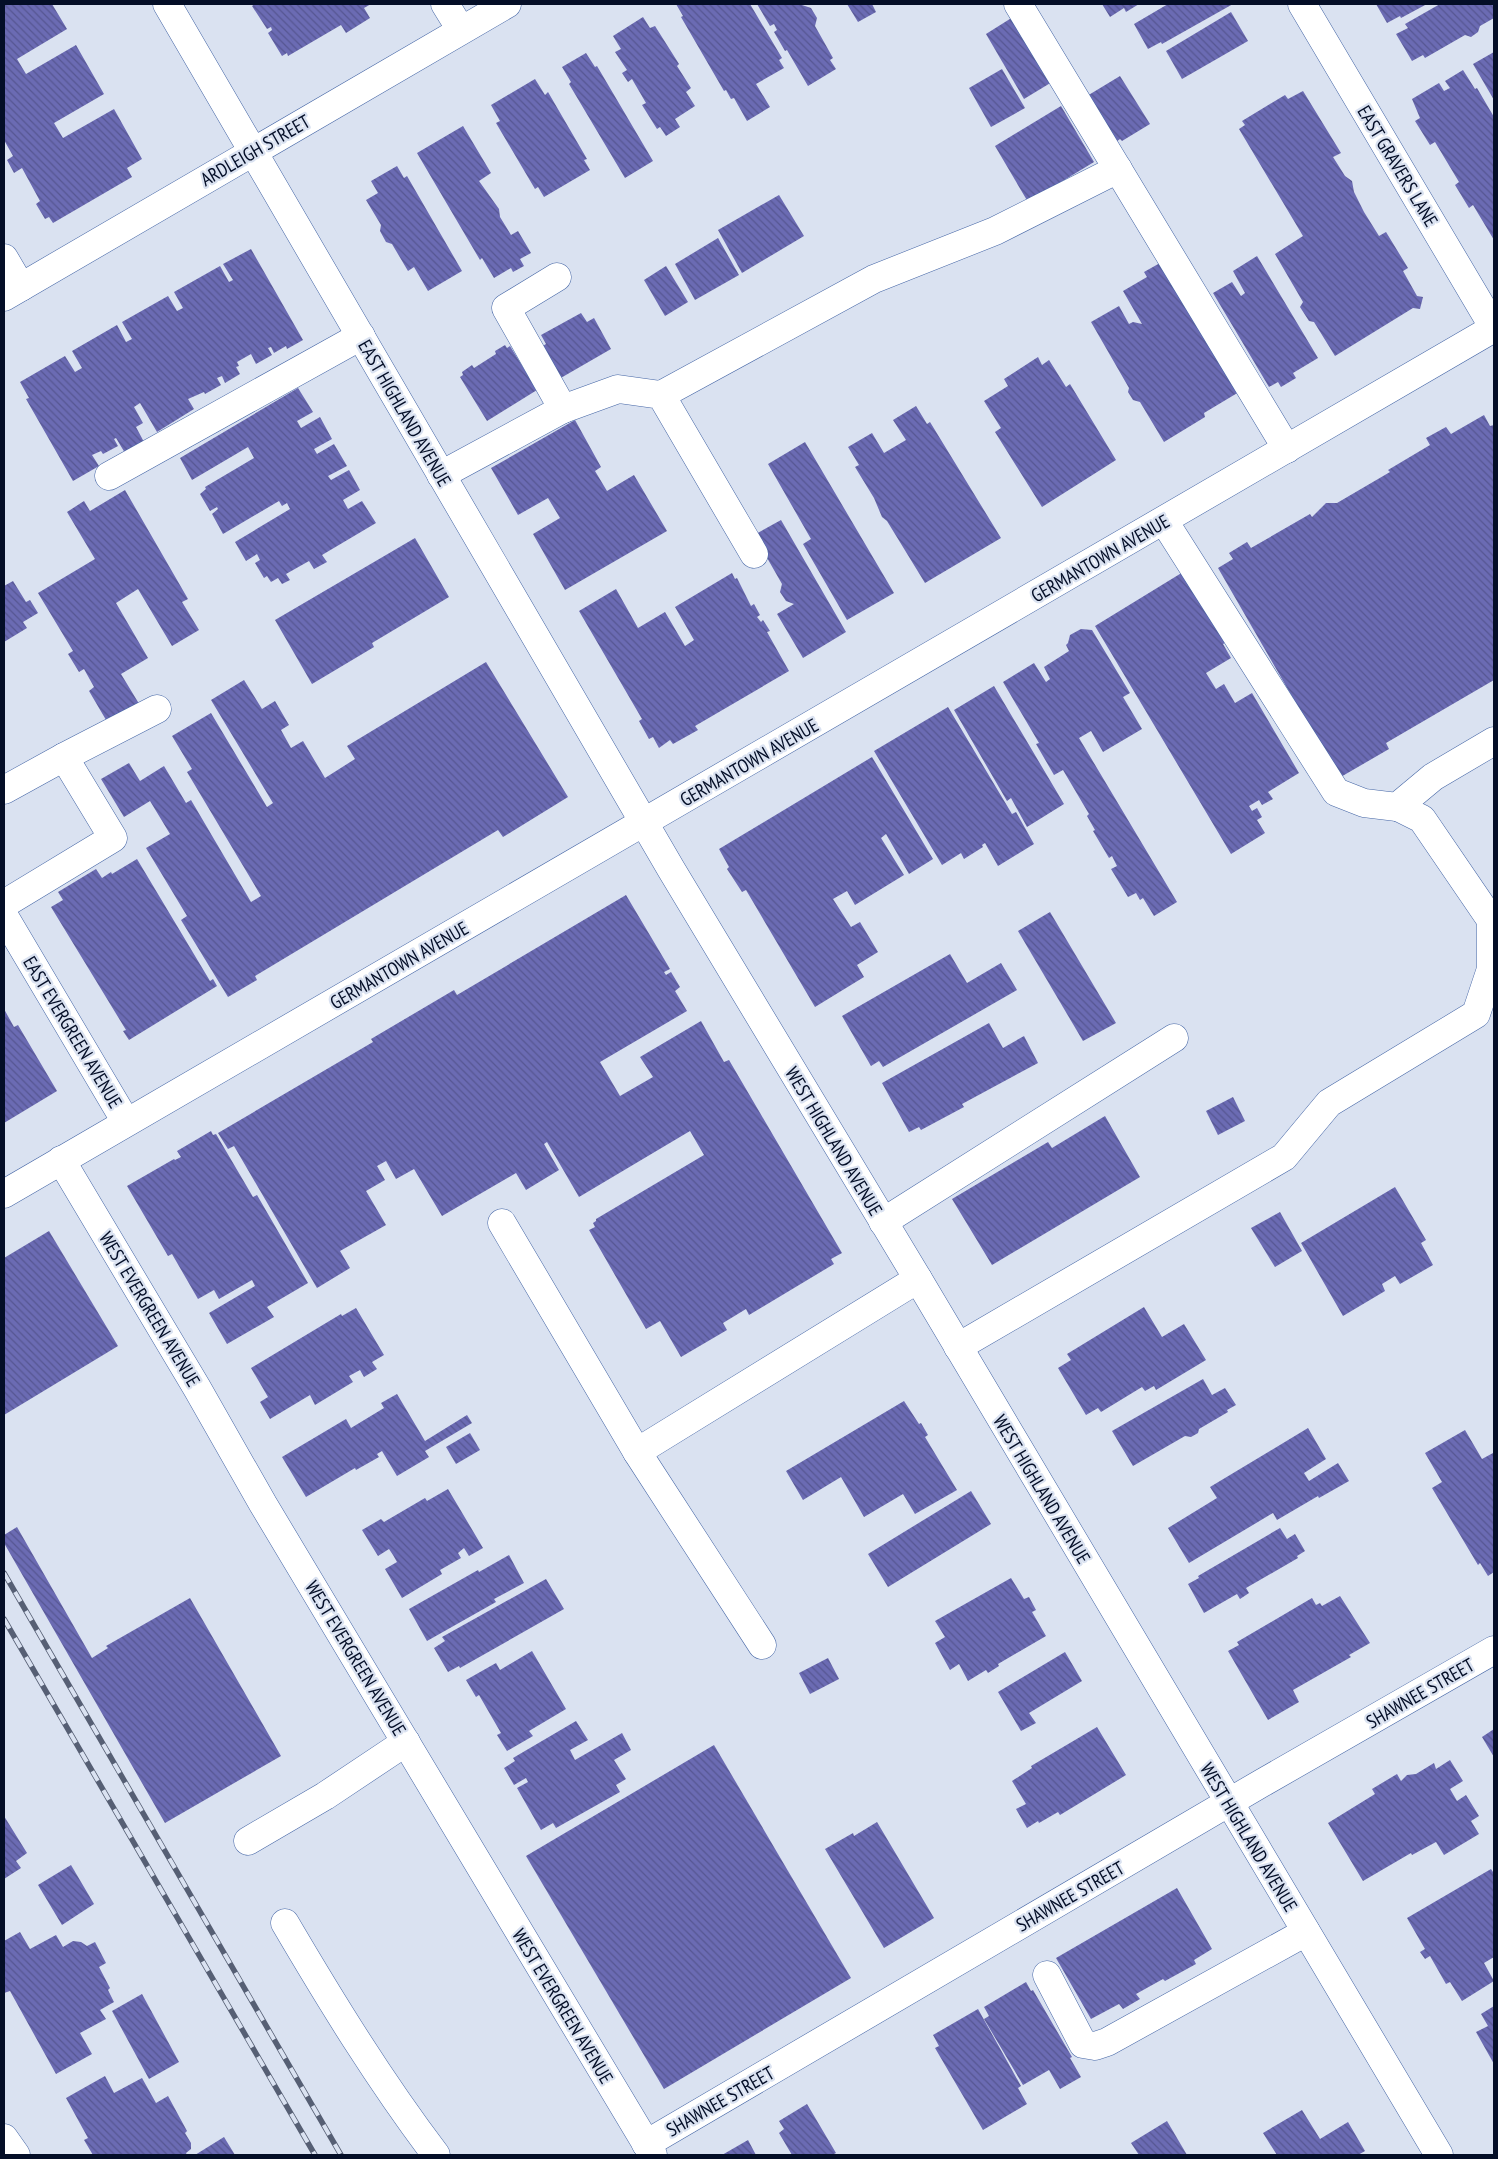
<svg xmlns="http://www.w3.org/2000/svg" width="1498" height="2159" font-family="'PT Sans Narrow',sans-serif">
<defs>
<pattern id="building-back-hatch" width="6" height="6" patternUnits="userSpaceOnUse" patternTransform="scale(1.25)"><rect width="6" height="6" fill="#6b6bb3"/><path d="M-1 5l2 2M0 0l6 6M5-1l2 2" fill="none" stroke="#565692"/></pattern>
</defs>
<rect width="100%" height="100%" fill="#dae2f1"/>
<!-- building -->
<g fill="url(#building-back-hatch)">
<polygon points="4,4 52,4 67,29 17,59 26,74 76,45 104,94 54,123 63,138 114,109 142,159 127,168 132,177 53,223 49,217 45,219 36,204 40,201 22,168 14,173 7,160 13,156 4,140"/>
<polygon points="255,4 371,4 364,8 370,18 346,33 341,25 288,56 287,53 282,56 268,33 272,30 271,27 267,29 252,6"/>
<polygon points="676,4 750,4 782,58 779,60 784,68 756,84 770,107 747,121 734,98 731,99 726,90 724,91 681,17 683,16"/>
<polygon points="757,4 804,4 802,5 811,8 817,18 815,26 833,58 830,60 836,69 808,86 787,50 785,51 774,32 777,30 774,24 770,26"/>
<polygon points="847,4 872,4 876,12 858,22"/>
<polygon points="1102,4 1139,4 1126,12 1124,8 1110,17"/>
<polygon points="1168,4 1233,4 1162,44 1161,42 1148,49 1134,24"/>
<polygon points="1376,4 1427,4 1401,18 1400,16 1387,23"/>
<polygon points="1440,4 1494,4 1494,18 1480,26 1478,32 1471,37 1465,35 1425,58 1423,55 1412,61 1396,34 1408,28 1405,24"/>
<polygon points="1231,12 1248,41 1182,79 1166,51"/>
<polygon points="643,17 650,28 655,26 679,64 677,66 691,88 686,92 695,106 675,119 680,127 666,136 660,127 657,129 642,105 646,103 632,79 628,82 622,73 627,70 615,52 621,49 613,36"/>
<polygon points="1013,17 1052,82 1024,99 986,34"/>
<polygon points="1494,52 1494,100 1473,64"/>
<polygon points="586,53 595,67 597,66 653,161 625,178 569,84 571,82 562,67"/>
<polygon points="1002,69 1025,108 991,127 969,88"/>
<polygon points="1463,70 1475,89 1477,88 1494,117 1494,240 1473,205 1469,208 1455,185 1459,182 1435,142 1430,145 1415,121 1420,118 1412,99 1439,83 1444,91 1450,88 1445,81"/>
<polygon points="1120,76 1150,124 1122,141 1120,139 1116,142 1087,96"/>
<polygon points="535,79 545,95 548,92 587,159 584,160 590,170 544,197 538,187 535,189 496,123 500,121 491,105"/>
<polygon points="1303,91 1341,153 1333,157 1345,176 1352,181 1354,192 1364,212 1379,236 1386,232 1408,268 1403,271 1417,296 1423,297 1420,309 1413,308 1335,356 1314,322 1309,321 1300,307 1303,302 1275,254 1303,236 1239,129 1245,125 1242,121 1285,95 1288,99"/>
<polygon points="1061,106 1094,162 1028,202 995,146"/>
<polygon points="463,126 491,173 479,181 499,209 500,217 511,235 518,231 531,253 520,259 524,266 513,272 511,268 494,278 482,258 480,260 417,153"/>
<polygon points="397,166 404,178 407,176 462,271 428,291 414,267 408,271 392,244 386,242 380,231 381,225 366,200 378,193 371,181"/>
<polygon points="779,195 804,236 742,273 718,230"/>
<polygon points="718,238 739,275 695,300 675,264"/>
<polygon points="251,249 303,340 287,349 286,346 274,353 271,347 268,348 272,355 256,364 251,354 237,362 239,366 236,367 240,374 225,383 222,376 217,378 221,385 205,394 204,392 188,399 194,409 157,432 140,403 134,407 143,423 136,427 144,442 125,453 116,438 114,439 118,446 103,454 101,451 92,455 99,466 73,481 26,399 29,398 20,382 65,356 75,372 82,368 72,351 117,325 126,342 132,339 122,322 168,296 177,311 183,308 174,292 220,266 229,282 233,280 223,264"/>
<polygon points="1257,256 1318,358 1293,373 1296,378 1281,387 1278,382 1269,387 1213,293 1232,282 1241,296 1245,293 1233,271"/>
<polygon points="1160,263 1239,392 1204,413 1205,417 1164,442 1140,402 1133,400 1128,392 1129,388 1091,322 1119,306 1129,324 1133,322 1142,324 1123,291 1147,277 1144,272"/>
<polygon points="666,266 688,302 665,316 644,280"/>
<polygon points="581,313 587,322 594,318 611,349 559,379 541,347 546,344 541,335"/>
<polygon points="505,345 507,348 510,346 537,390 487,421 460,377 463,375 462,372 472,365 474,368 496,354 495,351"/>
<polygon points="1038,357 1042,365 1049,360 1066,387 1070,384 1116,460 1042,507 995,432 1001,428 984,401 1008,386 1004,379"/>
<polygon points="298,388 313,412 297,421 301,428 320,417 332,439 314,449 317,454 334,444 347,466 328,476 331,480 349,470 360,490 343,500 348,509 362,501 376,523 322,555 327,562 314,569 309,561 286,574 290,580 282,584 278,578 271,582 267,576 264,578 255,563 260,560 257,554 246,561 235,542 290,509 287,503 282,506 279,501 223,534 212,514 218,509 217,507 210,511 200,494 206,489 205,487 254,458 248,447 192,480 180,458"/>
<polygon points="916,406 927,424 930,422 1001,538 925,583 887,521 882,517 874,498 855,467 859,465 848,447 872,433 884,453 906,440 893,420"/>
<polygon points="1484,415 1490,426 1494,425 1494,680 1386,743 1389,749 1339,778 1218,568 1233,559 1229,553 1247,542 1251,548 1310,514 1312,517 1326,503 1337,503 1390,472 1388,470 1430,445 1426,438 1446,427 1451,434"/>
<polygon points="575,420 601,467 595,471 607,491 634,475 667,531 565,590 533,534 560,518 548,498 518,515 491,468"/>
<polygon points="805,442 894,593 847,620 803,544 811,539 768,464"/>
<polygon points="125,490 188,599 182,602 199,630 172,646 138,589 116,603 148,658 121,674 141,707 109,725 89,691 94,687 84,669 79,672 68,654 73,651 38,593 95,559 67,512 84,501 90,511"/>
<polygon points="781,520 846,632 803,658 777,614 794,604 786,601 780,592 782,584 754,535"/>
<polygon points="415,538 449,597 372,643 374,647 312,684 275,620"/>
<polygon points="1188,569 1231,640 1223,644 1231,658 1206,673 1216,689 1224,684 1235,703 1252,693 1299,773 1268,792 1273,799 1262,805 1259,800 1249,806 1252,811 1257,808 1262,817 1257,820 1265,833 1231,854 1095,626"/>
<polygon points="732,573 735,579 737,578 751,606 754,604 760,615 757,617 761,622 763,620 770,631 767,632 789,671 695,726 698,730 673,744 670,740 659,748 653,737 649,739 639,721 642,719 579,611 616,589 638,628 665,612 685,646 694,640 675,607"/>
<polygon points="13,581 26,602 30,600 38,613 23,622 27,628 4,642 4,586"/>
<polygon points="1081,629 1092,630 1130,693 1123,697 1142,729 1103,752 1091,731 1079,738 1177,902 1154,916 1143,898 1140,900 1136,893 1128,897 1111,869 1117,866 1112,856 1109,858 1093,831 1095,830 1087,816 1089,814 1063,770 1054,775 1036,744 1039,743 1003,682 1034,663 1046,682 1050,679 1044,667 1069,651 1066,645 1068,643 1070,635"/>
<polygon points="486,662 568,797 503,837 498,830 255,976 257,980 228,997 181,920 187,916 146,848 170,834 150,801 124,817 101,779 129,763 140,781 164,766 186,803 191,800 251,902 261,896 187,772 192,769 172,736 211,713 267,807 273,803 211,700 244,680 262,709 275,701 289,725 281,730 291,748 303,741 325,778 355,759 347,746"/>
<polygon points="994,686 1064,804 1027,827 1011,798 1007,801 954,710"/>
<polygon points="948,707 1012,814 1016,812 1034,844 998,866 985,843 982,845 983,847 964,859 961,853 942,865 874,751"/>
<polygon points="872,757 933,859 909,874 886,834 881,838 904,875 855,905 847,891 833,899 851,927 860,922 878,952 857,965 864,977 815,1007 746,890 742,892 727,869 729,867 719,849"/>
<polygon points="137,859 210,981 213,979 217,986 129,1040 123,1031 126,1030 51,907 63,900 58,892 96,869 102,878 111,872 112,874"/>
<polygon points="626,895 670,969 664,972 666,975 671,972 680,987 675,991 687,1011 600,1062 620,1096 653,1077 640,1057 701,1021 724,1062 729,1060 842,1253 831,1259 834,1264 749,1315 746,1309 723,1323 727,1330 681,1357 660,1321 646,1329 589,1230 595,1227 593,1223 596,1221 596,1219 704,1155 690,1131 579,1197 547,1142 544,1144 559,1170 526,1190 516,1173 442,1216 414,1169 396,1179 386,1161 377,1166 385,1180 366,1191 386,1225 340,1251 350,1268 317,1288 234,1146 228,1149 218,1133 373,1042 371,1039 454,990 457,995"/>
<polygon points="1050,912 1116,1023 1083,1041 1018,931"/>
<polygon points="950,954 967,983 1001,963 1017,990 883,1067 879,1061 871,1066 842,1016"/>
<polygon points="4,1009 14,1027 18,1025 57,1091 4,1123"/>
<polygon points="989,1023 1003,1048 1024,1036 1038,1063 962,1104 964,1107 921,1130 919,1127 909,1132 882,1083"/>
<polygon points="1233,1097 1245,1121 1218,1135 1206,1111"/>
<polygon points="1105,1116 1140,1177 992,1265 952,1199 1048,1142 1052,1148"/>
<polygon points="211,1131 213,1135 216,1134 253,1197 257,1195 308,1283 267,1307 274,1317 227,1344 209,1313 255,1286 252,1280 219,1299 214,1290 198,1299 172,1254 168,1256 127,1186 174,1159 175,1160 181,1157 177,1151"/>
<polygon points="1395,1187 1426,1240 1421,1243 1433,1265 1400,1284 1395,1276 1382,1284 1385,1291 1343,1316 1301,1243"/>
<polygon points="1280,1212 1302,1251 1275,1267 1251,1228"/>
<polygon points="49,1231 118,1346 4,1415 4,1258"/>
<polygon points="1144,1307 1162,1337 1184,1324 1206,1360 1156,1390 1154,1386 1145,1391 1142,1387 1101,1412 1098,1408 1086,1415 1058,1368 1071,1360 1067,1354"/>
<polygon points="356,1308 384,1355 372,1362 377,1369 364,1377 360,1370 349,1376 353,1382 315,1405 310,1395 270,1419 260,1402 268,1397 251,1368 341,1314 342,1316"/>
<polygon points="1203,1379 1212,1395 1225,1388 1236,1405 1227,1410 1228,1412 1199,1429 1198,1433 1191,1437 1185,1436 1133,1466 1112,1431"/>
<polygon points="397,1394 425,1441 467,1415 472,1423 425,1451 429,1457 397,1476 382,1451 377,1454 379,1457 356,1470 355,1468 306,1497 282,1457 346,1419 351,1428 384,1408 381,1403"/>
<polygon points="904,1401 919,1424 921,1423 928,1435 925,1437 957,1490 915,1514 903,1494 864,1517 841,1477 803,1500 786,1471"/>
<polygon points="1308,1428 1326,1459 1304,1473 1309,1481 1338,1463 1349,1481 1319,1498 1318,1496 1277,1520 1273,1513 1189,1563 1168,1528 1217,1498 1210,1487"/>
<polygon points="1465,1430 1482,1459 1493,1453 1494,1455 1494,1572 1488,1576 1480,1563 1478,1565 1432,1488 1442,1482 1425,1453"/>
<polygon points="470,1433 480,1450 456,1464 446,1447"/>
<polygon points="448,1489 483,1548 469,1556 464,1548 458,1553 461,1558 440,1570 442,1574 402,1598 385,1569 397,1562 393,1555 389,1549 378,1556 362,1530 381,1519 384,1522 425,1498 427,1501"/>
<polygon points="971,1491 991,1524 888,1587 868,1554"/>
<polygon points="17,1527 92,1658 108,1648 106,1646 190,1598 281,1756 165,1823 4,1543 4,1535"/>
<polygon points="1280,1528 1287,1539 1295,1534 1305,1551 1297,1556 1298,1558 1246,1588 1249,1593 1240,1599 1237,1594 1204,1613 1188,1584 1199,1578 1198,1576"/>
<polygon points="509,1555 524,1583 494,1599 496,1602 427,1641 409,1609 478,1570 479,1572"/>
<polygon points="1011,1578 1024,1599 1029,1597 1036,1610 1032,1612 1046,1636 998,1664 999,1666 988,1673 986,1670 968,1681 959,1664 950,1670 935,1643 945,1637 935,1621"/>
<polygon points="546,1579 564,1609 460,1668 459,1666 448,1672 434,1648 445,1641 442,1637"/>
<polygon points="1340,1596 1370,1643 1349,1655 1351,1657 1293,1690 1299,1702 1268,1720 1228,1651 1239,1645 1237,1642 1312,1598 1316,1605 1320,1603 1322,1606"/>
<polygon points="532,1651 566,1709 529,1731 533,1736 507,1751 497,1735 501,1733 479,1695 476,1697 466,1680 496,1663 500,1670"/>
<polygon points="1065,1652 1082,1681 1029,1713 1036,1723 1021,1731 998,1692"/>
<polygon points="828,1658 839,1679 810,1694 799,1673"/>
<polygon points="576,1721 588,1740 570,1750 575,1760 622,1733 631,1750 614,1760 626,1779 616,1785 620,1792 556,1828 553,1823 541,1830 517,1788 528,1782 526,1778 514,1785 504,1768 515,1761 513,1758"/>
<polygon points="1097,1727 1126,1775 1060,1815 1058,1812 1039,1823 1038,1821 1027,1828 1016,1809 1026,1804 1012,1781 1032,1768 1031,1766"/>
<polygon points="1494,1729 1494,1757 1482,1737"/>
<polygon points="714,1745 851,1978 664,2089 526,1856"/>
<polygon points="1450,1760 1463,1781 1450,1789 1457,1801 1466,1795 1479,1816 1471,1821 1479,1834 1444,1855 1436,1842 1412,1855 1411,1853 1363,1881 1328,1823 1375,1794 1372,1789 1397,1774 1401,1781 1407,1775 1416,1774 1434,1763 1436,1769"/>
<polygon points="4,1816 27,1853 16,1861 21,1868 4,1879"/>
<polygon points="877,1822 934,1918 884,1948 825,1849 853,1833 854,1836"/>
<polygon points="71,1865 94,1904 62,1925 38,1885"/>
<polygon points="1491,1869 1493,1872 1494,1871 1494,1957 1484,1963 1494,1981 1462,2001 1450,1982 1446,1984 1430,1956 1425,1959 1420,1952 1425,1949 1407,1918"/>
<polygon points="1177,1888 1212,1949 1194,1960 1196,1964 1165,1981 1163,1979 1136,1994 1140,1999 1123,2009 1119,2004 1091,2019 1056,1958"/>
<polygon points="20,1932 30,1949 56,1935 63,1947 73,1941 81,1942 87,1946 95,1942 106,1963 99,1967 110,1988 108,1990 114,2002 100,2010 106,2019 80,2033 92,2054 56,2074 10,1991 4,1993 4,1941"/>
<polygon points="1026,1982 1031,1991 1033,1990 1072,2057 1070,2058 1081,2077 1060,2089 1049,2070 1023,2085 984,2019 989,2016 984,2007"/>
<polygon points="142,1994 179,2062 149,2079 112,2011"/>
<polygon points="1494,2006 1494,2064 1476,2032 1488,2026 1481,2014"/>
<polygon points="978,2009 1021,2086 1018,2088 1027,2104 983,2130 935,2048 939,2046 933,2035"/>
<polygon points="105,2076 114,2093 142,2078 156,2103 168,2096 187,2131 185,2133 191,2143 191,2149 186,2153 187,2155 93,2155 84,2140 88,2138 66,2098"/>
<polygon points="807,2104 836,2153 832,2155 792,2155 779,2133 784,2129 779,2121"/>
<polygon points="1302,2110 1320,2139 1348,2122 1365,2151 1358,2155 1277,2155 1263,2133"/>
<polygon points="1167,2121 1187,2155 1139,2155 1131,2143"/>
<polygon points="224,2137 235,2155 195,2155"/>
<polygon points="748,2140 756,2155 722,2155"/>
</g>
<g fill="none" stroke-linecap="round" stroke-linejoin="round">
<!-- minor casing -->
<g stroke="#4566a6" stroke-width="29">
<g id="minor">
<polyline points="167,4 671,869 918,1279 1439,2155"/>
<polyline points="445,4 461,30"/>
<polyline points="1018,4 1287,449"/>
<polyline points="1302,4 1494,328"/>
<polyline points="4,258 21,287"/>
<polyline points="557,277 506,308 563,409"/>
<polyline points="4,297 507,4"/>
<polyline points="661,395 874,279 995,231 1118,169"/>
<polyline points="441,475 563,409 618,389 661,395 754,554"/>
<polyline points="109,476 361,336"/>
<polyline points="1164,521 1336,792 1364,803 1397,807 1433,777 1494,741"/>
<polyline points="64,757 157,709"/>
<polyline points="4,790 64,757 113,838 4,904"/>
<polyline points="4,916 126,1122"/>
<polyline points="61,1160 197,1388 263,1504 653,2155"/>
<polyline points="883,1222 1174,1038"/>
<polyline points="502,1223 637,1452 918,1279"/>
<polyline points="958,1347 1284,1157 1329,1103 1476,1014 1491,969 1491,920 1422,819 1398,807"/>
<polyline points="637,1452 762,1645"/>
<polyline points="248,1841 325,1796 406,1742"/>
<path d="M285,1923C332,2003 380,2081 436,2155"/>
<polyline points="1047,1975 1083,2044 1095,2046 1107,2042 1306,1932"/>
<polyline points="4,2138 16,2155"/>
<polyline points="646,2144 1262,1783 1494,1650"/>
</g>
</g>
<!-- major casing -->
<g stroke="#4566a6" stroke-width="29">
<polyline id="major" points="4,1194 1494,328"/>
</g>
<!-- minor -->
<use href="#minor" stroke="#fff" stroke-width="28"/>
<!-- major -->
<use href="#major" stroke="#fff" stroke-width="28"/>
<!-- rail casing -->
<g stroke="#565f74" stroke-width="5.5">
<g id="rail">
<polyline points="4,1573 341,2155"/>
<polyline points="4,1619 315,2155"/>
</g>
</g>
<!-- rail -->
<use href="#rail" stroke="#dae2f1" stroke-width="4" stroke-dasharray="11" stroke-linecap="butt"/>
</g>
<g text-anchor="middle" stroke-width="4.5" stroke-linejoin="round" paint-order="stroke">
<!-- street labels -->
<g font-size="19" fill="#040e27" stroke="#dae2f1">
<text transform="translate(255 150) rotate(-30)" y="7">ARDLEIGH STREET</text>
<text transform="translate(1398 166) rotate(59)" y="7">EAST GRAVERS LANE</text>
<text transform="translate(405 413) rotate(60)" y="7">EAST HIGHLAND AVENUE</text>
<text transform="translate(1100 558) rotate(-30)" y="7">GERMANTOWN AVENUE</text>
<text transform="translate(749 762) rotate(-30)" y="7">GERMANTOWN AVENUE</text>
<text transform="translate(399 965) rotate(-30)" y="7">GERMANTOWN AVENUE</text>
<text transform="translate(73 1032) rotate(59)" y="7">EAST EVERGREEN AVENUE</text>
<text transform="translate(834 1141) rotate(59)" y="7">WEST HIGHLAND AVENUE</text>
<text transform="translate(150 1309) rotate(59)" y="7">WEST EVERGREEN AVENUE</text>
<text transform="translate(1042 1489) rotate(59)" y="7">WEST HIGHLAND AVENUE</text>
<text transform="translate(356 1658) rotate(59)" y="7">WEST EVERGREEN AVENUE</text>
<text transform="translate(1420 1693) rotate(-30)" y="7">SHAWNEE STREET</text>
<text transform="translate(1249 1837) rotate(59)" y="7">WEST HIGHLAND AVENUE</text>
<text transform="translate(1070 1896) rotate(-30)" y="7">SHAWNEE STREET</text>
<text transform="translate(563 2006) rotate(59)" y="7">WEST EVERGREEN AVENUE</text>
<text transform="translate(720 2101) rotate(-30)" y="7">SHAWNEE STREET</text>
</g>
</g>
<!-- border -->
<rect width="1498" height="2159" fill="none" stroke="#040e27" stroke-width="10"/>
</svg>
